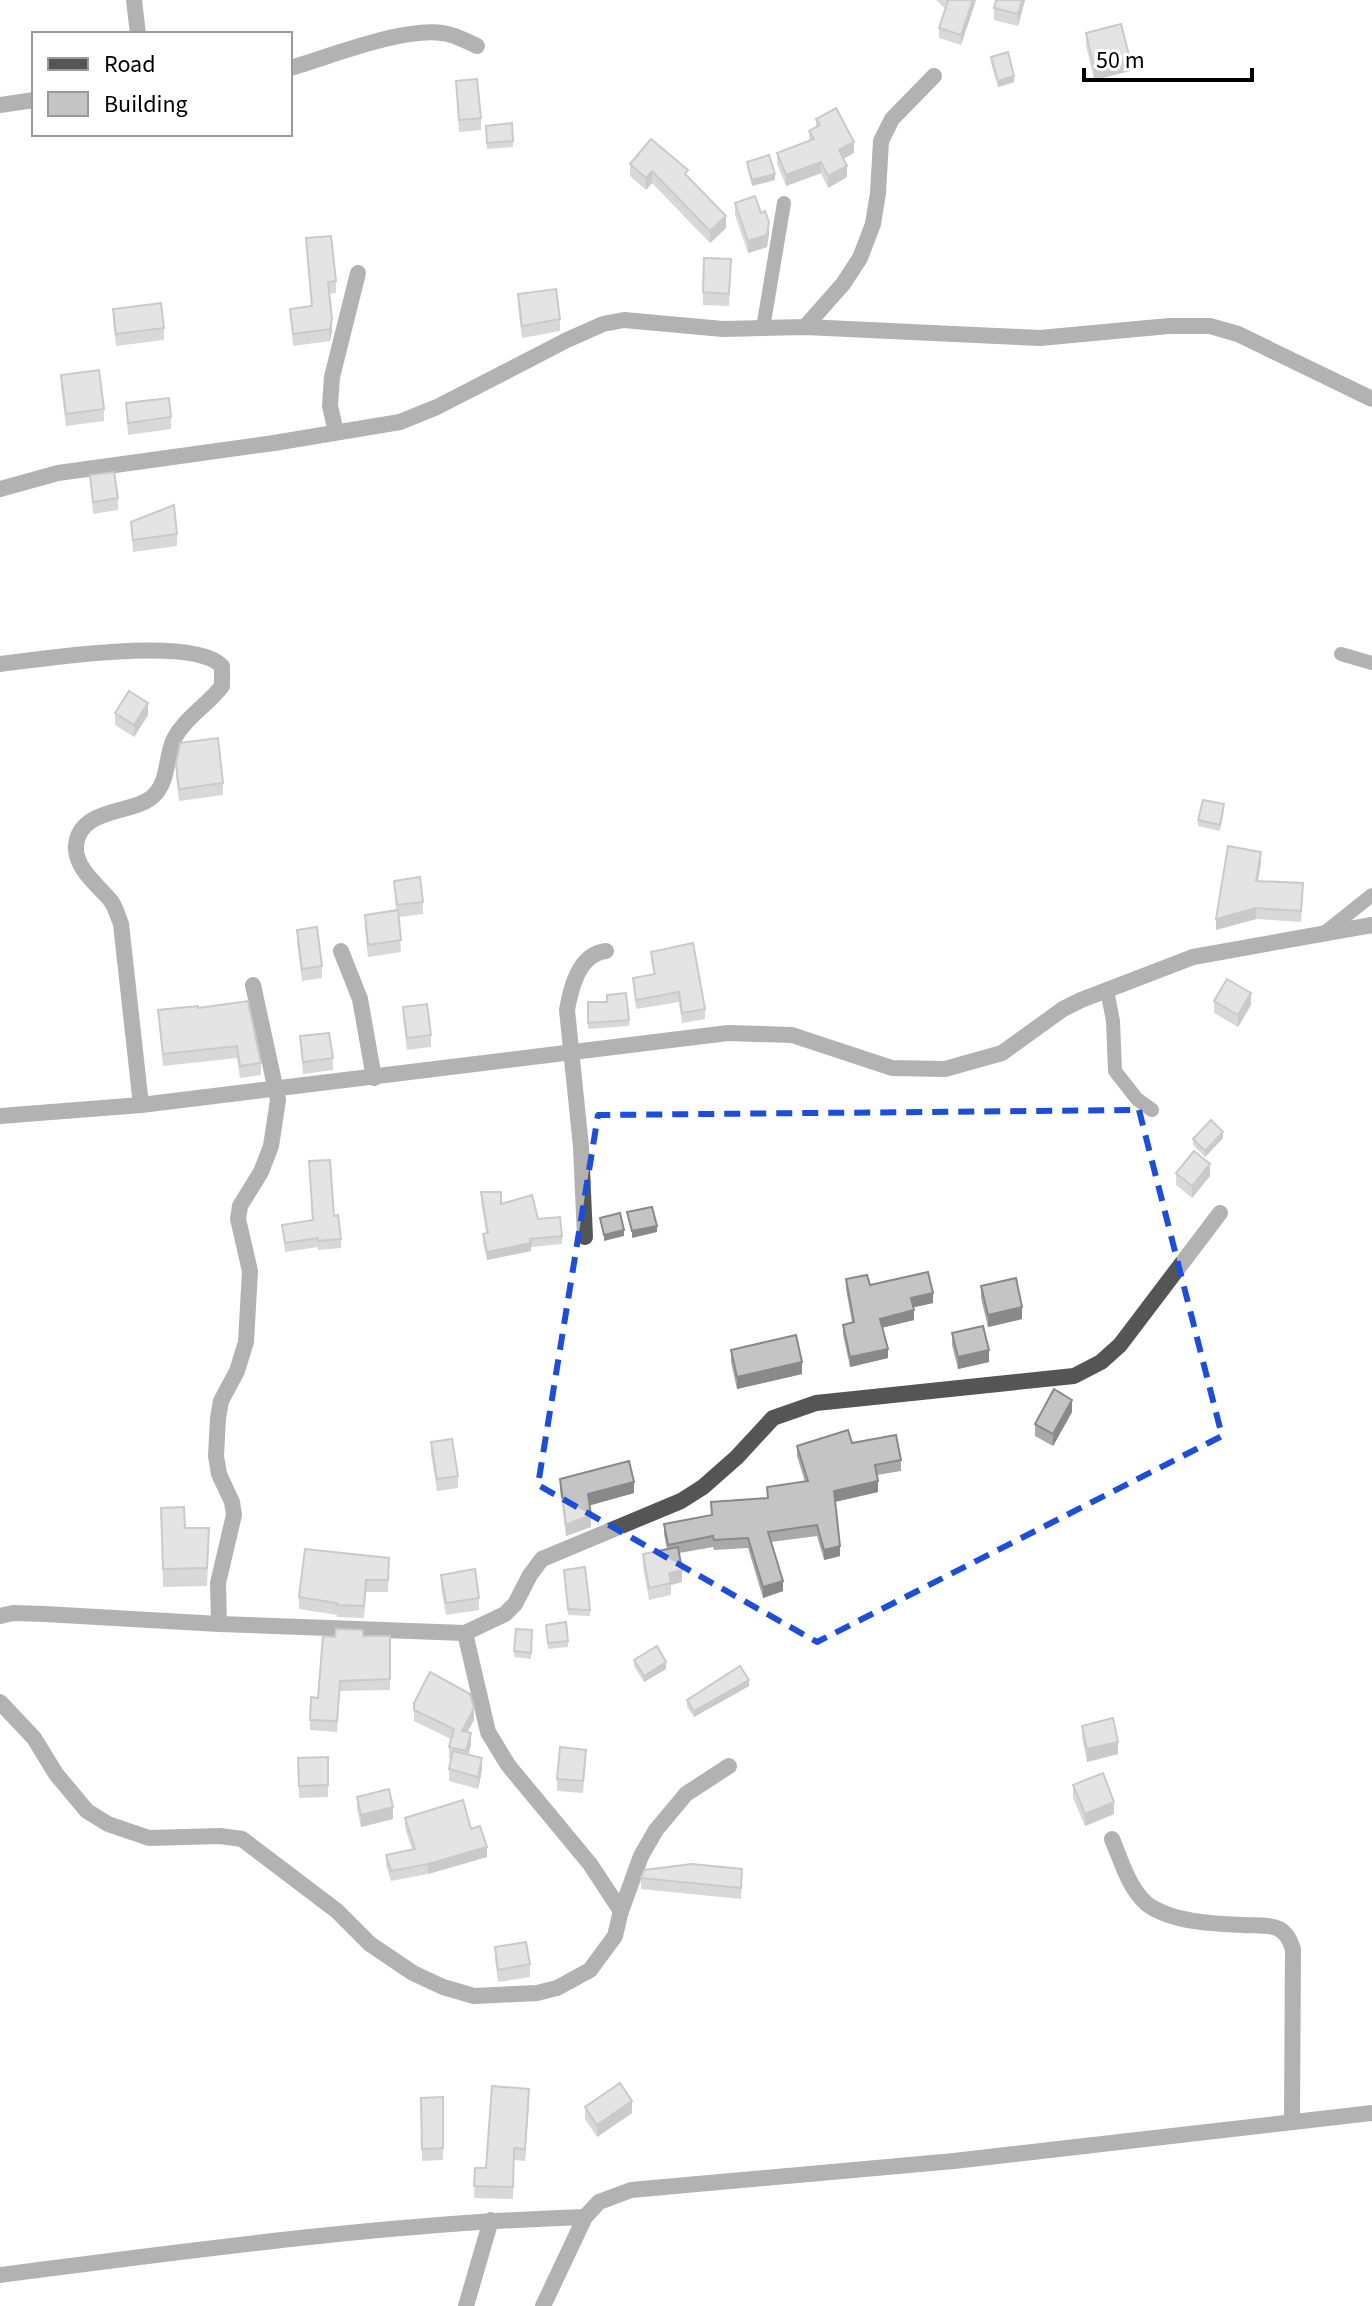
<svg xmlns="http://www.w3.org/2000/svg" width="1372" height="2306" font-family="'Source Sans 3',sans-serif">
<rect width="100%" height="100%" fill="#fff"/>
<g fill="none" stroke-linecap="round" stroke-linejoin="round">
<!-- service -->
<g stroke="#555" stroke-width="14">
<polyline points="763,328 784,203"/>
<polyline points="1341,654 1372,663"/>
<polyline points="1323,934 1372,895"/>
<polyline points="1107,990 1113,1021 1115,1071 1137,1099 1152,1110"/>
</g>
<!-- minor -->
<g stroke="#555" stroke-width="16">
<polyline points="134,0 138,34"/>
<path d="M290,68C329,57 403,27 442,33C454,34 466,41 477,46"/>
<polyline points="0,105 34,100"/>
<polyline points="805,327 843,284 860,258 873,224 878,193 881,141 892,119 934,76"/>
<polyline points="336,432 330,406 332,377 358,273"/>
<polyline points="0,489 58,473 274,443 400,422 437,407 567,340 603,324 624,320 723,329 805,327 1040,338 1169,326 1210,326 1238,334 1372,399"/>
<path d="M0,664C44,659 192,635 222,666V686C208,705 183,719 173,741C165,760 169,784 151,798C130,814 80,808 76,845C74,868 98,885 111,901C116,908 118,917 121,924L141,1105"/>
<polyline points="341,951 360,999 374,1078"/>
<polyline points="0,1116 141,1105 728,1033 792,1035 892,1068 945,1069 1002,1053 1063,1009 1081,1000 1193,957 1372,925"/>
<path d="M585,1237L581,1147L567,1010C571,987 579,954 606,951"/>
<polyline points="0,1616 13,1613 45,1614 219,1624 465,1633 505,1614 515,1604 530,1575 542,1559 681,1501 703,1487 737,1457 773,1418 816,1403 1074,1376 1101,1362 1120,1345 1220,1213"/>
<polyline points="219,1624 218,1583 234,1515 232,1502 219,1474 216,1456 218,1418 221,1401 237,1371 246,1342 250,1271 238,1219 240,1206 261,1172 271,1146 278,1100 253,985"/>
<polyline points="465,1633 488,1732 508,1765 590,1864 621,1911"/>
<polyline points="0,1702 34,1738 56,1774 87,1811 108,1824 149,1838 220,1836 242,1839 337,1911 370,1944 413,1973 443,1987 474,1996 537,1993 557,1988 590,1970 615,1936 621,1911 641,1856 656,1830 686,1794 729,1766"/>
<path d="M1112,1839C1121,1860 1129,1889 1147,1904C1171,1922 1214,1924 1243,1925C1254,1926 1270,1924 1279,1929C1287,1933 1290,1941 1293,1949L1292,2120"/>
<path d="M0,2275C195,2250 389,2223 585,2217"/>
<polyline points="466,2306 491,2220"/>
<polyline points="543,2306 585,2217 599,2202 631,2190 954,2161 1372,2113"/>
</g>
</g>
<!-- wall -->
<g fill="#a9a9a9">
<polygon points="936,0 976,0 961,45 939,38 939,28 946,9"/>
<polygon points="1025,0 1018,26 994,20 994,8"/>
<polygon points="1086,33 1130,71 1094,80 1086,45"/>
<polygon points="991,57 1014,82 998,87 991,63"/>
<polygon points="456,81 481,118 481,130 459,132"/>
<polygon points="816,119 854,153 843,159 847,177 828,188 821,173 786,186 777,164 777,153 809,141 809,131 816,127"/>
<polygon points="512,123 513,147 487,149 486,126"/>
<polygon points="747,162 775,180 752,186 747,168"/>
<polygon points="630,164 688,177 726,228 710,243 652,183 646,190 630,176"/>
<polygon points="735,203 769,234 767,247 748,253 735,215"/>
<polygon points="306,238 336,281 336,293 329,294 332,331 330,341 293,346 290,309 311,306"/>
<polygon points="731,271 729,306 703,305 703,292"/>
<polygon points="518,294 560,319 560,331 522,338 518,306"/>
<polygon points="113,309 164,328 164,340 116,346 113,321"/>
<polygon points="61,375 104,409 104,421 66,426 61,387"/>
<polygon points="126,403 171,417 171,429 128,435"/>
<polygon points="90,475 118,498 118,510 93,514"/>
<polygon points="131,522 177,534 177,546 133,552"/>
<polygon points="115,713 148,715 134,737 115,725"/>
<polygon points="176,764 223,783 223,795 179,801 176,776"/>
<polygon points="1224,810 1220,831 1198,826 1198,820"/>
<polygon points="1261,863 1258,881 1303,894 1301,922 1256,919 1216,930"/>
<polygon points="394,881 423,902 423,914 399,917 401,952 368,957 365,927 365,915 396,911"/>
<polygon points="297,930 322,966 322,978 302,981 297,942"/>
<polygon points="651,952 705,1009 705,1019 682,1023 679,1002 636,1009 633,978 654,975 651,961"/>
<polygon points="607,995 629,1020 629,1026 588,1029 588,1002 607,1002"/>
<polygon points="1214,1001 1251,1005 1238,1027 1214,1013"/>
<polygon points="403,1007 431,1035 431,1047 407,1050 403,1019"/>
<polygon points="198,1008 261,1063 261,1075 240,1078 237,1058 163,1066 158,1010"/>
<polygon points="300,1036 333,1058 333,1070 303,1074"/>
<polygon points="1223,1138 1205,1157 1193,1145 1193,1139"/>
<polygon points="309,1161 334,1216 341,1239 341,1248 318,1250 318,1247 285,1252 282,1225 312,1220"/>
<polygon points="1176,1173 1210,1176 1192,1198 1176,1185"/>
<polygon points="481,1192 501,1204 538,1219 562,1236 562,1244 531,1247 531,1251 487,1260 483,1242 483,1234 486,1233 481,1200"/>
<polygon points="846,1279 870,1285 933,1303 913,1307 914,1320 882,1328 888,1358 850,1367 843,1334 843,1325 852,1322 846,1289"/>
<polygon points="981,1286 1022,1319 988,1327 981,1298"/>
<polygon points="952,1333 989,1362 958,1369 952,1345"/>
<polygon points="731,1350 802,1374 737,1389 731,1362"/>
<polygon points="1072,1412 1053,1446 1035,1436 1035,1424"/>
<polygon points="431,1442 458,1476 458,1488 437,1491 431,1454"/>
<polygon points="852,1443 901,1460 901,1471 877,1475 878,1492 835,1502 840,1556 824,1560 817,1536 771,1542 783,1591 763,1598 748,1548 714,1550 713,1547 679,1553 682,1582 671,1585 671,1595 649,1600 643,1566 643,1554 667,1549 664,1534 664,1524 712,1516 767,1498 767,1487 805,1482 797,1456 797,1446"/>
<polygon points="560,1479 634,1493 590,1505 591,1527 566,1536 560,1490"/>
<polygon points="161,1508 185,1528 209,1546 207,1586 163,1587"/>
<polygon points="389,1570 388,1592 366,1592 364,1618 337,1617 337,1615 299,1609 299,1597"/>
<polygon points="564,1570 590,1610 590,1616 568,1615"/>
<polygon points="441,1575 479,1598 479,1610 446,1615 441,1587"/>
<polygon points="546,1625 568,1641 568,1647 548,1649"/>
<polygon points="516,1629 532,1630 531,1659 514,1657"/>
<polygon points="363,1636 390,1636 390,1690 340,1691 337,1732 310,1730 310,1720 318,1698"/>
<polygon points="634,1660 666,1669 644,1682 634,1666"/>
<polygon points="749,1686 694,1717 687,1707 687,1700"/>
<polygon points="414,1703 474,1720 467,1732 471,1745 468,1755 482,1770 478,1789 449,1781 449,1769 451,1759 449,1758 449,1747 451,1739 414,1721"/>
<polygon points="1082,1726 1118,1754 1087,1762 1082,1738"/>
<polygon points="328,1757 328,1797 299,1798 298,1758"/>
<polygon points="586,1762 583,1793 557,1791 557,1779"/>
<polygon points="1073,1785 1114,1814 1085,1826 1073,1798"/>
<polygon points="357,1797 393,1819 361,1827 357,1809"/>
<polygon points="405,1818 471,1829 487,1857 428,1874 391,1881 386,1865 386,1855 412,1849 405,1828"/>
<polygon points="641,1878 742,1880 741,1899 641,1889"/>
<polygon points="495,1947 530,1964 530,1977 498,1982 495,1959"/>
<polygon points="443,2097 443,2160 422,2161 421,2098"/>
<polygon points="529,2101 525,2161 514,2160 513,2199 474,2198 475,2168 486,2168"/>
<polygon points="585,2107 632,2113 597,2137 585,2119"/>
</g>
<!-- shaded-wall -->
<g fill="#898989">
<polygon points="973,0 976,0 961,45 961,35"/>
<polygon points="1022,0 1025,0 1018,26 1018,14"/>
<polygon points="1130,59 1130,71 1094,80 1094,68"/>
<polygon points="1014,76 1014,82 998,87 998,81"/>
<polygon points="854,142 854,153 839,161 839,150"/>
<polygon points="821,162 821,173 786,186 786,175"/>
<polygon points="847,166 847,177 828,188 828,176"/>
<polygon points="652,171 652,183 646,190 646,178"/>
<polygon points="775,174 775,180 752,186 752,180"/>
<polygon points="726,216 726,228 710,243 710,231"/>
<polygon points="769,222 769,234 767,247 748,253 748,241"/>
<polygon points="332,319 332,331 330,341 330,329"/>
<polygon points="148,703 148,715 134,737 134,725"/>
<polygon points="1261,852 1261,863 1256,892 1256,881"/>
<polygon points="1256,908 1256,919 1216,930 1216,919"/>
<polygon points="1251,993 1251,1005 1238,1027 1238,1015"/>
<polygon points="1223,1132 1223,1138 1205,1157 1205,1151"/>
<polygon points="1210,1164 1210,1176 1192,1198 1192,1186"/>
<polygon points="657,1226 657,1232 632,1238 632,1231"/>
<polygon points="624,1230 624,1236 604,1241 604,1235"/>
<polygon points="531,1243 531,1251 487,1260 487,1252"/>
<polygon points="933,1293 933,1303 911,1308 911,1298"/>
<polygon points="1022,1307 1022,1319 988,1327 988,1315"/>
<polygon points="914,1310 914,1320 880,1328 880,1319"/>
<polygon points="888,1349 888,1358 850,1367 850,1357"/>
<polygon points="989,1350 989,1362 958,1369 958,1357"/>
<polygon points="802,1362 802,1374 737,1389 737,1377"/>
<polygon points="1072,1400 1072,1412 1053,1446 1053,1434"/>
<polygon points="878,1481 878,1492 834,1502 834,1491"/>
<polygon points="634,1482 634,1493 588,1506 588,1494"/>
<polygon points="591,1515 591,1527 566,1536 566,1525"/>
<polygon points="840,1546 840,1556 824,1560 824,1550"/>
<polygon points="682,1570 682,1582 671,1585 669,1573"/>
<polygon points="783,1581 783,1591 763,1598 763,1587"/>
<polygon points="666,1662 666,1669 644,1682 644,1676"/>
<polygon points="749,1680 749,1686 694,1717 694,1711"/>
<polygon points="474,1708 474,1720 462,1742 462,1731"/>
<polygon points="471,1733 471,1745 466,1762 466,1751"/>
<polygon points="1118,1742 1118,1754 1087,1762 1087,1749"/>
<polygon points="482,1758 482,1770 478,1789 478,1777"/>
<polygon points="1114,1802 1114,1814 1085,1826 1085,1814"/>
<polygon points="393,1807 393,1819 361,1827 361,1815"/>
<polygon points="487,1847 487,1857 428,1874 428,1864"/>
<polygon points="529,2089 529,2101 525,2161 525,2149"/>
<polygon points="632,2101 632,2113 597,2137 597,2125"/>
</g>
<!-- building -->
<g fill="#c4c4c4" stroke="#898989" stroke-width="2">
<polygon points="947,0 973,0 961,35 939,28 948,1"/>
<polygon points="996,0 1022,0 1018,14 994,8"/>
<polygon points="1121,24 1130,59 1094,68 1086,33"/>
<polygon points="1008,52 1014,76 998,81 991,57"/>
<polygon points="477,79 481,118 459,120 456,81"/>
<polygon points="836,108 854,142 839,150 847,166 828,176 821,162 786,175 777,153 814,139 809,131 820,125 816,119"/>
<polygon points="512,123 513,141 487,143 486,126"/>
<polygon points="651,139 688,170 685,174 726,216 710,231 652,171 646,178 630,164"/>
<polygon points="769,155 775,174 752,180 747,162"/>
<polygon points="755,196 761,213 765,211 769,222 767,235 748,241 735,203"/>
<polygon points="331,236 336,281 328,282 332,319 330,329 293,334 290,309 312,306 306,238"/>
<polygon points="704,258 731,259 729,294 703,292"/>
<polygon points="556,289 560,319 522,326 518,294"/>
<polygon points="161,303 164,328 116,334 113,309"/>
<polygon points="99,370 104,409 66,414 61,375"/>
<polygon points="169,398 171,417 128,423 126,403"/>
<polygon points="114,472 118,498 93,502 90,475"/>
<polygon points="174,505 177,534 133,540 131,522"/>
<polygon points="129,691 148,703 134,725 115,713"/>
<polygon points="218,738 223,783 179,789 176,764 180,743"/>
<polygon points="1203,800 1224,804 1220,825 1198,820"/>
<polygon points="1228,846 1261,852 1256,881 1303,883 1301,911 1256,908 1216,919"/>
<polygon points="420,877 423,902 397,905 394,881"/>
<polygon points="398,910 401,940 368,945 365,915"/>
<polygon points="317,927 322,966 302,969 297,930"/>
<polygon points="693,943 705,1009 682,1013 679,992 636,1000 633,978 655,974 651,952"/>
<polygon points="1227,979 1251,993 1238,1015 1214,1001"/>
<polygon points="626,993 629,1020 588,1023 588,1002 607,1002 607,995"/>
<polygon points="248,1001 261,1063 240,1066 237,1046 163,1054 158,1010 198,1006 198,1008"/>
<polygon points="427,1004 431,1035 407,1038 403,1007"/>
<polygon points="329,1033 333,1058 303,1062 300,1036"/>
<polygon points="1211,1120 1223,1132 1205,1151 1193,1139"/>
<polygon points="1194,1151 1210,1164 1192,1186 1176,1173"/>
<polygon points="330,1160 334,1216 338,1215 341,1239 318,1241 318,1238 285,1243 282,1225 313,1220 309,1161"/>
<polygon points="481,1192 501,1192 501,1204 532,1195 538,1219 560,1217 562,1236 530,1239 531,1243 487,1252 483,1234 488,1233"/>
<polygon points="652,1207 657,1226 632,1231 627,1212"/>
<polygon points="620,1213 624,1230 604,1235 600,1218"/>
<polygon points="928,1272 933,1293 911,1298 914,1310 880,1319 888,1349 850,1357 843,1325 854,1322 846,1279 867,1275 870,1285"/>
<polygon points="1016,1278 1022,1307 988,1315 981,1286"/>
<polygon points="983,1326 989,1350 958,1357 952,1333"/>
<polygon points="796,1335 802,1362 737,1377 731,1350"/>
<polygon points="1054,1389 1072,1400 1053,1434 1035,1424"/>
<polygon points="848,1430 852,1443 896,1435 901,1460 875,1465 878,1481 834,1491 840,1546 824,1550 817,1525 768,1532 783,1581 763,1587 748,1538 714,1540 713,1536 668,1545 664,1524 712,1515 711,1502 768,1498 767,1487 808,1481 797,1446"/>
<polygon points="452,1439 458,1476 437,1479 431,1442"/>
<polygon points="629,1461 634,1482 588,1494 591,1515 566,1525 560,1479"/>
<polygon points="184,1507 185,1528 209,1528 207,1568 163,1569 161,1508"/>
<polygon points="678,1547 682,1570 669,1573 671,1583 649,1588 643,1554"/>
<polygon points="305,1549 389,1558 388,1580 366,1580 364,1606 337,1605 337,1603 299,1597"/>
<polygon points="585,1567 590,1610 568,1609 564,1570"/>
<polygon points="475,1569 479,1598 446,1603 441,1575"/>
<polygon points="566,1622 568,1641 548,1643 546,1625"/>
<polygon points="336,1629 363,1630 363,1636 390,1636 390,1679 340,1681 337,1721 310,1720 311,1697 318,1698 323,1636 335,1637"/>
<polygon points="516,1629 532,1630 531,1653 514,1651"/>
<polygon points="657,1646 666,1662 644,1676 634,1660"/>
<polygon points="740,1666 749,1680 694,1711 687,1700"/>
<polygon points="430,1672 470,1694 474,1708 462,1731 471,1733 466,1751 449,1747 454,1729 414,1710 414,1703"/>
<polygon points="1113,1718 1118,1742 1087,1749 1082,1726"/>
<polygon points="560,1747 586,1750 583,1781 557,1779"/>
<polygon points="453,1751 482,1758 478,1777 449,1769"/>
<polygon points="328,1757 328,1785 299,1786 298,1758"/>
<polygon points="1103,1773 1114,1802 1085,1814 1073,1785"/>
<polygon points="389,1789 393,1807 361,1815 357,1797"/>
<polygon points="463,1800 471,1829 480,1826 487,1847 428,1864 391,1871 386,1855 415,1849 405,1818"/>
<polygon points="692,1864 742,1869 741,1888 641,1878 644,1870"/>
<polygon points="526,1942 530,1964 498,1970 495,1947"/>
<polygon points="620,2083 632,2101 597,2125 585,2107"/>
<polygon points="492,2086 529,2089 525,2149 514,2148 513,2187 474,2186 475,2168 486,2168"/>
<polygon points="443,2097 443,2148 422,2149 421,2098"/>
</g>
<!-- marked area -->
<path d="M0 0H1372V2306H0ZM1139,1110L1222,1436L817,1642L538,1485L598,1115Z" fill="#fff" fill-opacity=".55" fill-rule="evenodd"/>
<path fill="none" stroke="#1d4ed8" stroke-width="6" stroke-dasharray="16 10" stroke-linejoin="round" d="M1139,1110L1222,1436L817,1642L538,1485L598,1115Z"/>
<!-- legend -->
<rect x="32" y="32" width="260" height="104" fill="#ffffff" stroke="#999999" stroke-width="2"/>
<rect x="48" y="58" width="40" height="12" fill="#555555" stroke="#999999" stroke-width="2"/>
<text x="104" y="72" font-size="24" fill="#000000">Road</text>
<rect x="48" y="92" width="40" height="24" fill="#c4c4c4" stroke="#999999" stroke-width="2"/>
<text x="104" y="112" font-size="24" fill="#000000">Building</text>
<!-- scale -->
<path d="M1084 68v12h168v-12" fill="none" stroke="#000000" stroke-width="4"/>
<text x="1096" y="68" font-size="24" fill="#000000" stroke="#ffffff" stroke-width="6" paint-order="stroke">50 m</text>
</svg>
